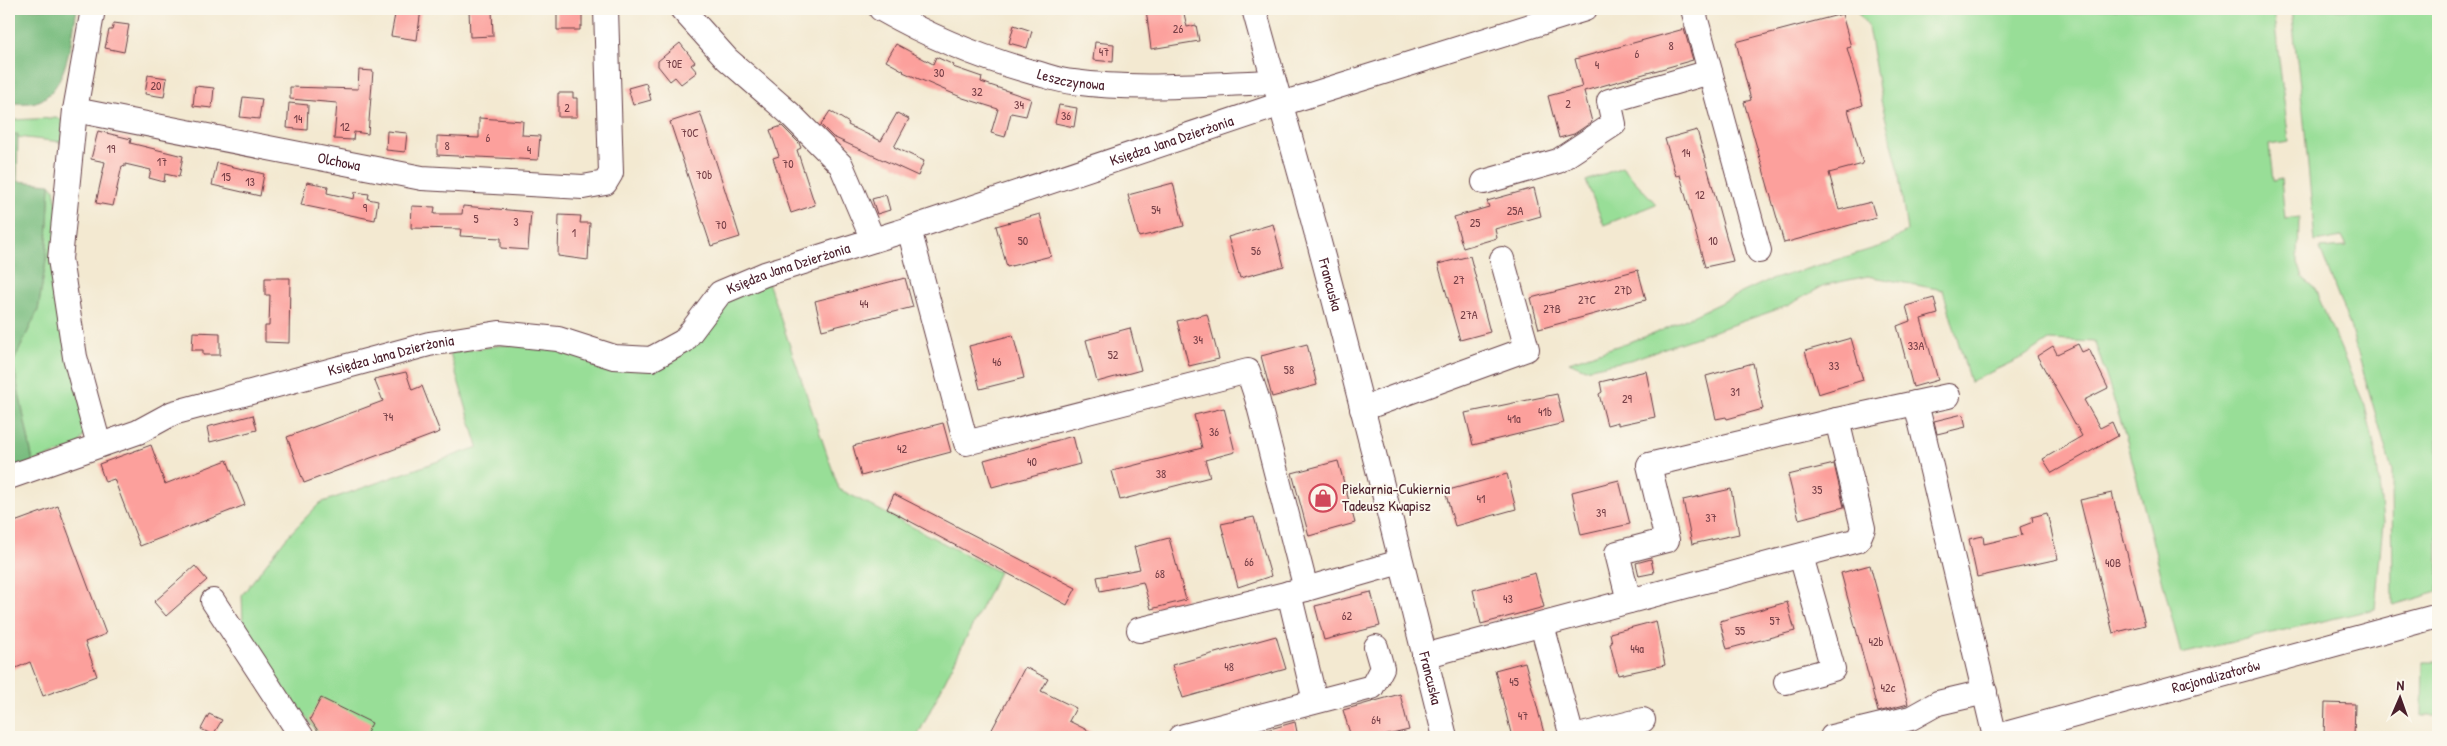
<svg xmlns="http://www.w3.org/2000/svg" width="2447" height="746" font-family="'Patrick Hand',sans-serif">
<rect width="100%" height="100%" fill="#fbf7ec"/>
<filter id="ink" filterUnits="userSpaceOnUse"><feTurbulence type="fractalNoise" baseFrequency=".02" numOctaves="2"/><feDisplacementMap in="SourceGraphic" scale="10" xChannelSelector="R" yChannelSelector="G"/><feConvolveMatrix kernelMatrix="1 2 1 2 8 2 1 2 1" color-interpolation-filters="sRGB"/></filter>
<filter id="wash" filterUnits="userSpaceOnUse"><feTurbulence type="fractalNoise" baseFrequency=".0096" numOctaves="4" result="noise"/><feDisplacementMap in="SourceGraphic" scale="20" xChannelSelector="R" yChannelSelector="G"/><feGaussianBlur stdDeviation="1.12" result="paint"/><feColorMatrix in="noise" values="0 0 0 0 0 0 0 0 0 0 0 0 0 0 0 0 0 1.4 0 .05"/><feComposite in="paint" operator="in"/></filter>
<g filter="url(#wash)">
<rect width="100%" height="100%" fill="#f3e9d1"/>
<!-- green -->
<g fill="#98de97" stroke="#717e61">
<polygon points="1855,9 2273,9 2289,142 2269,145 2273,181 2281,179 2285,219 2299,217 2298,262 2303,278 2314,287 2365,406 2376,454 2383,522 2375,609 2181,654 2128,444 2095,342 2049,340 2025,356 1970,382 1943,290 1868,276 1825,285 1787,306 1630,360 1585,369 1569,362 1656,333 1767,281 1888,244 1907,231 1897,163 1881,100 1868,26"/>
<polygon points="2291,9 2438,9 2438,592 2393,605 2392,471 2350,326 2320,249 2346,247 2341,237 2315,242 2303,111"/>
<polygon points="58,118 66,123 62,142 17,137 17,134 9,135 10,120"/>
<polygon points="1622,167 1656,204 1604,225 1586,181"/>
<polygon points="50,184 54,189 57,204 84,435 77,447 33,462 13,363 38,310 46,261"/>
<polygon points="768,282 839,489 999,572 917,737 321,737 253,648 243,623 242,595 286,538 320,503 478,447 450,353 502,345 552,346 629,369 674,361 699,336 723,300"/>
<polygon points="2423,661 2438,661 2438,716 2422,716"/>
</g>
<!-- forest -->
<g fill="#7abd80" stroke="#626e56">
<path d="M9,9H77C72,35 67,93 36,102C28,104 17,103 9,103Z"/>
<polygon points="18,134 17,181 50,184 46,261 38,310 13,363 33,462 9,470 9,135"/>
</g>
<g id="blocks">
<!-- building -->
<g fill="#fca09c">
<polygon points="396,9 421,9 417,40 391,36"/>
<polygon points="469,9 492,9 493,36 470,37"/>
<polygon points="557,9 582,9 582,26 580,26 580,30 557,30"/>
<polygon points="1146,9 1183,9 1187,27 1196,25 1199,41 1151,49"/>
<polygon points="1842,14 1851,47 1847,48 1863,105 1848,110 1863,164 1829,173 1839,210 1871,202 1876,218 1784,243 1744,102 1751,100 1736,42"/>
<polygon points="114,23 129,25 124,52 105,48 109,30 112,30"/>
<polygon points="1014,25 1032,31 1027,48 1009,43"/>
<polygon points="1684,29 1693,60 1584,91 1592,122 1574,134 1559,138 1548,96 1582,87 1575,59"/>
<polygon points="1095,42 1114,44 1113,62 1093,60"/>
<polygon points="680,43 695,62 691,65 697,72 681,84 675,77 670,81 658,66 658,61"/>
<polygon points="896,44 933,64 936,57 954,65 953,67 982,77 981,82 1031,99 1026,116 1011,113 1005,137 991,133 998,109 963,98 903,72 904,71 886,61"/>
<polygon points="359,70 373,71 368,134 354,132 353,140 334,139 337,103 290,99 290,87 358,89"/>
<polygon points="148,75 167,78 164,97 145,94"/>
<polygon points="646,83 651,100 633,105 628,88"/>
<polygon points="195,86 214,88 212,108 193,106"/>
<polygon points="558,93 573,93 573,98 577,98 577,117 558,117"/>
<polygon points="243,97 262,99 259,119 240,117"/>
<polygon points="289,103 308,105 307,130 287,128"/>
<polygon points="1059,105 1077,108 1074,127 1055,123"/>
<polygon points="830,111 849,123 848,125 881,141 897,113 909,119 894,147 924,161 918,176 833,137 821,125"/>
<polygon points="700,112 740,237 711,246 670,122"/>
<polygon points="479,118 523,121 522,135 540,136 538,160 437,155 437,136 479,138"/>
<polygon points="782,126 799,143 801,148 797,150 815,205 791,213 773,158 779,156 770,130"/>
<polygon points="1697,130 1733,261 1705,267 1680,175 1676,176 1665,139"/>
<polygon points="98,131 131,139 130,143 183,156 179,177 165,174 164,182 149,178 151,170 125,164 125,167 122,166 113,206 96,203 105,162 91,159"/>
<polygon points="387,131 407,133 405,152 386,150"/>
<polygon points="217,163 264,174 260,196 212,185"/>
<polygon points="307,182 328,186 327,193 354,199 355,192 369,194 368,199 378,201 375,220 301,205"/>
<polygon points="1173,183 1184,226 1139,237 1128,195"/>
<polygon points="1534,188 1541,216 1495,229 1497,238 1463,248 1454,217 1489,207 1487,201"/>
<polygon points="886,195 890,210 877,214 872,199"/>
<polygon points="412,206 435,207 434,214 462,214 463,206 531,212 528,250 501,248 501,238 460,236 461,229 411,228"/>
<polygon points="1040,214 1051,256 1007,267 996,226"/>
<polygon points="559,215 581,216 580,223 590,223 588,260 558,256"/>
<polygon points="1273,224 1284,266 1240,278 1228,237"/>
<polygon points="1470,256 1490,332 1460,340 1438,264"/>
<polygon points="1638,270 1646,300 1539,329 1531,298"/>
<polygon points="265,278 290,278 289,343 265,342 265,326 269,326 270,295 265,295"/>
<polygon points="905,278 913,307 822,330 815,301"/>
<polygon points="1934,298 1938,314 1921,319 1938,380 1913,387 1897,326 1910,321 1906,306"/>
<polygon points="1207,314 1219,359 1189,366 1177,321"/>
<polygon points="1130,328 1141,370 1097,382 1086,340"/>
<polygon points="193,332 220,333 220,355 203,355 203,350 192,350"/>
<polygon points="1013,335 1024,378 980,389 969,346"/>
<polygon points="1851,338 1863,380 1818,394 1805,351"/>
<polygon points="1307,344 1317,385 1272,397 1261,356"/>
<polygon points="2078,344 2082,352 2089,349 2108,388 2084,400 2100,428 2112,422 2118,436 2052,473 2043,459 2082,436 2037,356 2053,346 2057,354"/>
<polygon points="1753,363 1763,409 1727,419 1726,417 1716,419 1706,376"/>
<polygon points="1646,371 1655,417 1618,425 1618,422 1607,425 1599,394 1602,392 1600,382"/>
<polygon points="406,372 412,390 422,386 440,432 304,483 287,437 383,401 374,379"/>
<polygon points="1557,394 1564,423 1473,445 1465,413"/>
<polygon points="1224,408 1235,452 1205,460 1210,477 1120,500 1112,471 1202,448 1194,415"/>
<polygon points="1963,414 1966,427 1937,434 1934,421"/>
<polygon points="253,415 257,430 210,442 207,427"/>
<polygon points="943,423 951,452 861,476 853,446"/>
<polygon points="1073,436 1080,464 992,487 984,460"/>
<polygon points="151,445 165,484 227,460 245,505 140,546 114,479 105,482 99,464"/>
<polygon points="1338,461 1355,523 1309,536 1292,473"/>
<polygon points="1834,464 1844,507 1799,519 1788,475"/>
<polygon points="1507,474 1516,509 1455,526 1445,491"/>
<polygon points="1619,480 1630,524 1581,535 1572,492"/>
<polygon points="1731,489 1739,534 1692,544 1683,500"/>
<polygon points="2112,493 2145,625 2113,633 2080,500"/>
<polygon points="894,494 1076,588 1067,605 887,509"/>
<polygon points="58,506 106,634 85,642 97,676 43,696 30,662 9,671 9,524"/>
<polygon points="2047,513 2058,559 1977,577 1969,539 1983,536 1984,544 2022,535 2020,527 2033,522 2032,517"/>
<polygon points="1254,517 1271,576 1238,587 1221,524"/>
<polygon points="1169,538 1186,600 1151,609 1143,582 1100,591 1097,577 1140,569 1134,547"/>
<polygon points="1651,559 1654,573 1639,576 1636,563"/>
<polygon points="1870,565 1908,704 1878,712 1841,573"/>
<polygon points="195,566 207,580 166,616 154,602"/>
<polygon points="1535,573 1544,607 1481,624 1473,590"/>
<polygon points="1371,592 1380,626 1324,640 1315,606"/>
<polygon points="1787,602 1795,631 1727,649 1720,621"/>
<polygon points="1656,621 1665,665 1618,675 1610,644 1612,643 1610,633"/>
<polygon points="1276,636 1286,669 1183,698 1172,665"/>
<polygon points="1525,662 1535,699 1545,737 1512,737 1495,670"/>
<polygon points="1025,667 1048,679 1041,691 1076,708 1069,721 1101,737 988,737"/>
<polygon points="1400,694 1409,730 1379,737 1351,737 1343,710"/>
<polygon points="321,698 372,723 365,737 322,737 310,719"/>
<polygon points="2325,703 2355,704 2354,737 2324,737"/>
<polygon points="209,714 222,720 213,735 201,729"/>
<polygon points="1295,722 1298,737 1257,737 1256,733"/>
</g>
</g>
</g>
<g filter="url(#ink)">
<use href="#blocks" fill-opacity="0" stroke="#633d44" stroke-width="1"/>
<g fill="none" stroke-linecap="round" stroke-linejoin="round">
<!-- minor casing -->
<g stroke="#633d44" stroke-width="26">
<g id="minor">
<polyline points="93,9 75,110 60,259 75,357 99,445"/>
<polyline points="682,9 727,59 789,113 841,165 873,240"/>
<path id="s1" d="M881,9C930,37 978,57 1032,72C1045,75 1059,81 1073,82C1139,91 1208,84 1274,82"/>
<path id="s2" d="M1254,9C1272,76 1292,142 1310,209C1358,385 1401,561 1445,737"/>
<polyline points="1693,9 1759,251"/>
<path id="s3" d="M75,110L422,178L583,187L605,183L611,173L606,9"/>
<polyline points="1484,182 1558,161 1614,124 1609,101 1710,72"/>
<polyline points="909,229 966,443 1248,371 1257,398 1306,589 1139,630"/>
<polyline points="1916,403 1995,737"/>
<polyline points="1362,409 1527,349 1502,259"/>
<path id="s4" d="M9,477L138,432L173,413L429,344L499,333L558,339L614,357L651,359L684,341L720,293L765,274L909,229L1281,104L1585,9"/>
<polyline points="1306,589 1400,562"/>
<polyline points="1289,593 1315,701"/>
<polyline points="213,601 302,737"/>
<polyline points="1629,601 1617,553 1667,540 1649,465 1837,420 1948,396"/>
<polyline points="1542,625 1572,737"/>
<polyline points="1424,656 1858,540 1863,528 1837,420"/>
<polyline points="1786,682 1833,669 1801,556"/>
<polyline points="1180,737 1372,687 1382,668 1376,647"/>
<polyline points="1574,737 1643,720"/>
<polyline points="1832,737 1911,718 1938,703 1985,692"/>
<path id="s5" d="M1994,737L2438,616"/>
</g>
</g>
<!-- minor -->
<use href="#minor" stroke="#fff" stroke-width="24"/>
</g>
</g>
<!-- icons -->
<defs>
<g id="shop-ring" transform="scale(1.4375)"><circle r="9.5" fill="#fbf7ec" stroke="#d1495b" stroke-width="1.5"/><path d="M-5-2.5h2.3a2.7 3.5 0 0 1 5.4 0H5L5.5 6h-11ZM-1.5-2.5h3a1.5 2.3 0 0 0-3 0Z" fill="#d1495b"/></g>
</defs>
<g fill-rule="evenodd">
<use href="#shop-ring" x="1323" y="498"/>
</g>
<g text-anchor="middle" stroke-width="4" stroke-linejoin="round" paint-order="stroke">
<!-- number labels -->
<g font-size="12" fill="#763f47">
<text x="1178" y="33">26</text>
<text x="1671" y="50">8</text>
<text x="1104" y="56">47</text>
<text x="1637" y="58">6</text>
<text x="674" y="68">70E</text>
<text x="1597" y="69">4</text>
<text x="939" y="77">30</text>
<text x="156" y="90">20</text>
<text x="977" y="96">32</text>
<text x="1568" y="108">2</text>
<text x="1019" y="109">34</text>
<text x="567" y="112">2</text>
<text x="1066" y="120">36</text>
<text x="298" y="123">14</text>
<text x="345" y="131">12</text>
<text x="690" y="137">70C</text>
<text x="488" y="142">6</text>
<text x="447" y="150">8</text>
<text x="111" y="153">19</text>
<text x="529" y="154">4</text>
<text x="1686" y="157">14</text>
<text x="162" y="166">17</text>
<text x="788" y="168">70</text>
<text x="704" y="179">70b</text>
<text x="226" y="181">15</text>
<text x="250" y="186">13</text>
<text x="1700" y="199">12</text>
<text x="365" y="212">9</text>
<text x="1156" y="214">54</text>
<text x="1515" y="215">25A</text>
<text x="476" y="223">5</text>
<text x="516" y="226">3</text>
<text x="1475" y="227">25</text>
<text x="721" y="229">70</text>
<text x="574" y="237">1</text>
<text x="1023" y="245">50</text>
<text x="1713" y="245">10</text>
<text x="1256" y="255">56</text>
<text x="1459" y="284">27</text>
<text x="1623" y="294">27D</text>
<text x="1587" y="304">27C</text>
<text x="864" y="308">44</text>
<text x="1552" y="313">27B</text>
<text x="1469" y="319">27A</text>
<text x="1198" y="344">34</text>
<text x="1916" y="350">33A</text>
<text x="1113" y="359">52</text>
<text x="997" y="366">46</text>
<text x="1834" y="370">33</text>
<text x="1289" y="374">58</text>
<text x="1735" y="396">31</text>
<text x="1627" y="403">29</text>
<text x="1545" y="416">41b</text>
<text x="388" y="421">74</text>
<text x="1514" y="423">41a</text>
<text x="1214" y="436">36</text>
<text x="902" y="453">42</text>
<text x="1032" y="466">40</text>
<text x="1161" y="478">38</text>
<text x="1817" y="494">35</text>
<text x="1481" y="503">41</text>
<text x="1601" y="517">39</text>
<text x="1711" y="522">37</text>
<text x="1249" y="566">66</text>
<text x="2113" y="567">40B</text>
<text x="1160" y="578">68</text>
<text x="1508" y="603">43</text>
<text x="1347" y="620">62</text>
<text x="1775" y="625">57</text>
<text x="1740" y="635">55</text>
<text x="1876" y="646">42b</text>
<text x="1637" y="653">44a</text>
<text x="1229" y="671">48</text>
<text x="1514" y="686">45</text>
<text x="1888" y="692">42c</text>
<text x="1523" y="720">47</text>
<text x="1376" y="724">64</text>
</g>
<!-- street labels -->
<g font-size="15" fill="#4a1f2b" stroke="#fbf7ec">
<text dy="5" stroke="none"><textPath href="#s1" startOffset="204">Leszczynowa</textPath></text>
<text dy="5" stroke="none"><textPath href="#s4" startOffset="1242">Księdza Jana Dzierżonia</textPath></text>
<text dy="5" stroke="none"><textPath href="#s3" startOffset="269">Olchowa</textPath></text>
<text dy="5" stroke="none"><textPath href="#s4" startOffset="838">Księdza Jana Dzierżonia</textPath></text>
<text dy="5" stroke="none"><textPath href="#s2" startOffset="286">Francuska</textPath></text>
<text dy="5" stroke="none"><textPath href="#s4" startOffset="402">Księdza Jana Dzierżonia</textPath></text>
<text dy="5" stroke="none"><textPath href="#s5" startOffset="230">Racjonalizatorów</textPath></text>
<text dy="5" stroke="none"><textPath href="#s2" startOffset="692">Francuska</textPath></text>
</g>
<!-- poi labels -->
<g font-size="15" fill="#4a1f2b" stroke="#fbf7ec" text-anchor="start">
<text x="1342" y="494">Piekarnia-Cukiernia<tspan x="1342" dy="17">Tadeusz Kwapisz</tspan></text>
</g>
</g>
<!-- margin -->
<rect width="2447" height="746" fill="none" stroke="#fbf7ec" stroke-width="30"/>
<!-- north arrow -->
<g transform="translate(2400 698) rotate(2)" stroke="#fbf7ec" stroke-width="4" paint-order="stroke">
<path d="M0-4L9 19L0 12L-9 19Z" fill="#4a1f2b"/>
<text y="-8" font-size="14" font-weight="bold" text-anchor="middle" fill="#4a1f2b">N</text>
</g>
</svg>
